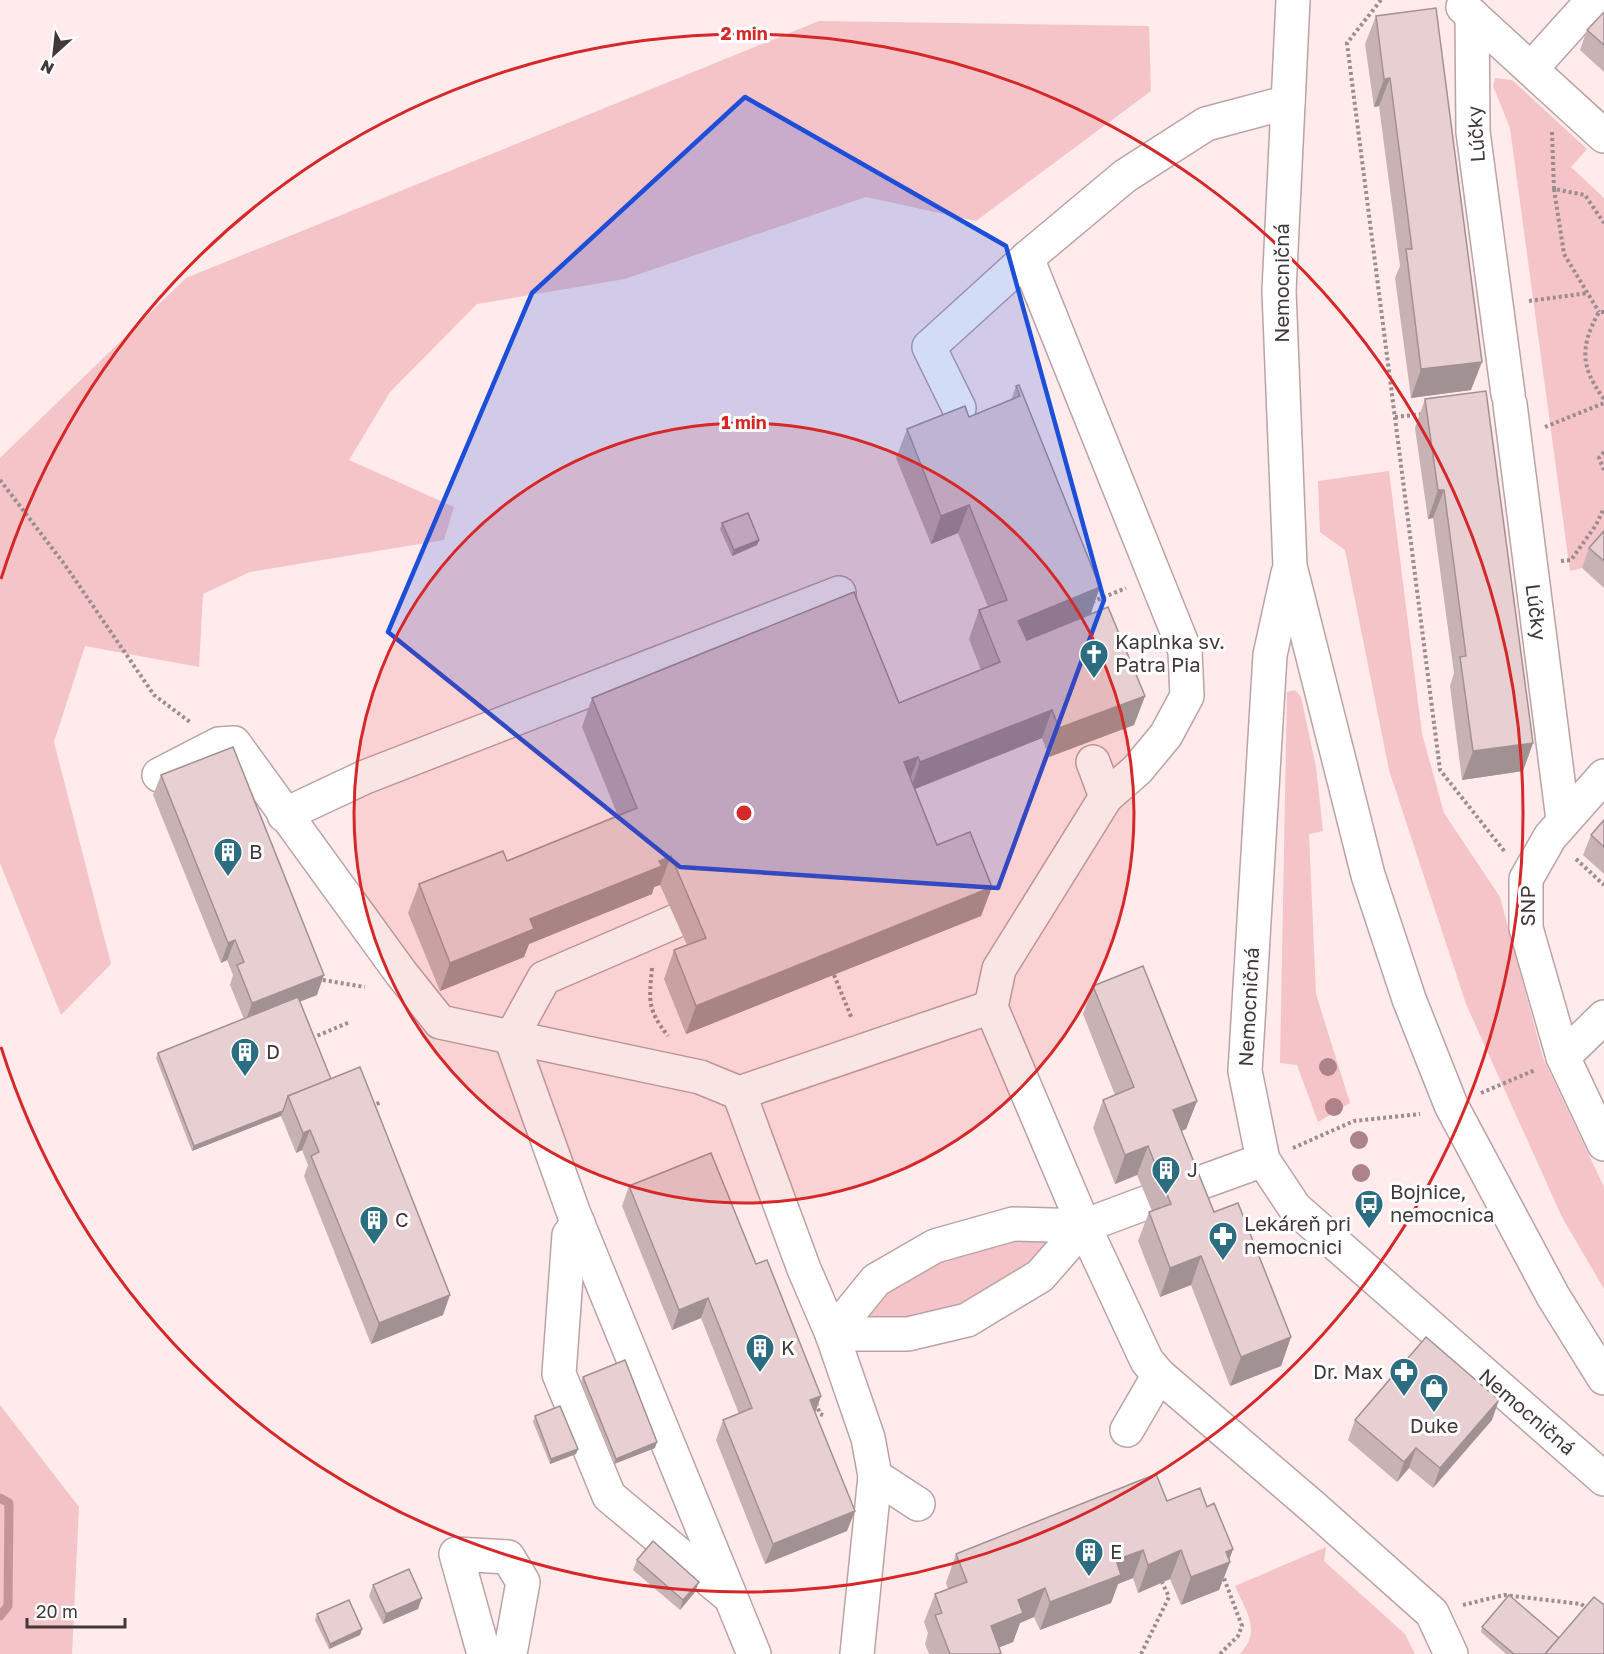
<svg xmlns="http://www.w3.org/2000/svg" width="1604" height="1654" font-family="'Golos Text',sans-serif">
<rect width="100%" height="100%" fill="#ffeaec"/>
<!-- green -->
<g fill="#f4c4c8">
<polygon points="819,21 1149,26 1151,91 976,221 866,197 625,279 477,304 390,392 349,460 454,507 444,540 250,572 203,594 199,667 85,646 54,742 111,964 61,1015 0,863 0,458 186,278"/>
<polygon points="1495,78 1512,80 1587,149 1571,167 1604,198 1604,543 1582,568 1570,571 1510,128 1493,86"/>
<polygon points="1389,471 1422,734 1444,813 1500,897 1543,1058 1604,1187 1604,1289 1562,1217 1466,1004 1389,770 1345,550 1320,532 1318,481"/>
<polygon points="1295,690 1301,697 1316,767 1323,831 1309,834 1316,994 1350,1103 1318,1122 1297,1065 1280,1063 1287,692"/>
<polygon points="1007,1236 1058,1240 1024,1277 970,1307 916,1320 853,1326 892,1281 939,1254"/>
<polygon points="0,1405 79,1507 72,1654 0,1654"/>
<path d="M1326,1547L1324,1561L1405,1634L1415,1654H1240C1262,1630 1246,1612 1235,1586Z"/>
</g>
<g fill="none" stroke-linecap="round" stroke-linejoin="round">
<!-- stream -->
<polyline stroke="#c49499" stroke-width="9" points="0,1498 9,1503 8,1606 0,1616"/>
<!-- minor casing -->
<g stroke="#bba3a5" stroke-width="36">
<g id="minor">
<polyline points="1293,0 1279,291 1290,566 1368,875 1409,999 1451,1105 1553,1296 1604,1378"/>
<polyline points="1463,7 1604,136"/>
<polyline points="1472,15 1473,132 1508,394"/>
<polyline points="1531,69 1593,0"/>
<polyline points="1027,258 1185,651 1187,696 1166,735 1137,770 1106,797"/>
<polyline points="1510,404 1563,820"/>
<polyline points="959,408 929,347 1027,258 1125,176 1206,124 1288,102"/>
<polyline points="1288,573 1270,655 1245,1071 1263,1160 1295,1208 1604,1479"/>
<polyline points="1093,762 1106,797 999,969 991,1007 1084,1226 1147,1361 1159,1375 1313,1507 1432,1613 1451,1654"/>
<polyline points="159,775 219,744 234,743 401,973 440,1022 700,1077 739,1093 991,1007"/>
<polyline points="1604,776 1550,837 1526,879 1526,928 1563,1057 1604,1144"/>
<polyline points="284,815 365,777 839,593"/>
<polyline points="676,921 544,978 511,1038 574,1214 754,1654"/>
<polyline points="1563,1057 1604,1017"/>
<polyline points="739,1093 804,1269 832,1334 868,1438 875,1476 857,1654"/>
<polyline points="1183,1189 1263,1160"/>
<polyline points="578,1223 569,1235 559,1374 609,1496 729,1596"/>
<polyline points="832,1334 876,1280 935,1246 1013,1224 1084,1226 1148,1202"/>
<polyline points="832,1334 908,1334 967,1320 1040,1276 1084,1226"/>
<polyline points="1127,1430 1159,1375"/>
<polyline points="875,1476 918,1504"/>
<polyline points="484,1654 456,1554 508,1557 523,1582 510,1654"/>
</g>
</g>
<!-- path -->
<g stroke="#9b8c8d" stroke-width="4" stroke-dasharray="3 3" stroke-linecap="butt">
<polyline points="1381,0 1347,43 1440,770 1505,852"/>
<polyline points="1552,132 1554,189 1585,195 1604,223"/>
<polyline points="1554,189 1564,254 1599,312"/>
<polyline points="1529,301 1588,293"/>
<path d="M1604,312H1599C1580,346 1580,367 1604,399"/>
<polyline points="1395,417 1423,414"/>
<polyline points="1545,427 1604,403"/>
<polyline points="1604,452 1599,458 1604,470"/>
<polyline points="0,480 65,565 154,695 190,722"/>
<polyline points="1561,561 1571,560 1596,525 1604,508"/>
<polyline points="1092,602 1126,588"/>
<polyline points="1576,859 1604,885"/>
<path d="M652,968C649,1001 647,1009 668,1036"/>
<polyline points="834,975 852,1019"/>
<polyline points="317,979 365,987"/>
<polyline points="312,1038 350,1022"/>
<polyline points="1481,1093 1535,1070"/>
<polyline points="371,1106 382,1102"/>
<polyline points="1293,1148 1354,1121 1420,1114"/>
<polyline points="816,1403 820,1414 825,1416"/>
<polyline points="1463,1605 1504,1595 1581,1604 1589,1610"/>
<polyline points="1141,1654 1169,1597 1162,1582"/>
<polyline points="1220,1654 1238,1636 1242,1626 1222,1573"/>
</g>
<!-- minor -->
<use href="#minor" stroke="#fff" stroke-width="33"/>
</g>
<!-- trees -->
<g fill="#ad8288">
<circle cx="1328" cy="1067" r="9"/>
<circle cx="1334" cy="1107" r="9"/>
<circle cx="1359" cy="1140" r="9"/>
<circle cx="1361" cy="1173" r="9"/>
</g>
<!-- wall -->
<g fill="#c8b2b4">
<polygon points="1604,12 1604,72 1580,50 1587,30"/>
<polygon points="1376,16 1471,390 1411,398 1395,278 1400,266 1379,106 1374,107 1365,44"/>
<polygon points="1016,386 1100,587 1090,614 1145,696 1134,725 1049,757 1042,738 915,789 937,845 992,887 981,916 686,1034 664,979 674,950 687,945 660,885 654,887 652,894 529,944 524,957 440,991 408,913 419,884 507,861 618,816 582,727 592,698 899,703 981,670 969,639 979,610 988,607 958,533 931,544 896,458 907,429 969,417 1011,400"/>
<polygon points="1425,399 1533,743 1523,771 1462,780 1450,686 1454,673 1433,518 1428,519 1415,428"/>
<polygon points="722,523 759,540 757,545 732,556 720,529"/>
<polygon points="1604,531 1604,588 1582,568 1589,548"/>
<polygon points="161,775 317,995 300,1001 331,1079 443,1315 371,1344 304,1176 308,1165 302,1150 296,1153 281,1116 192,1151 156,1058 158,1053 244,1019 230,985 233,975 227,960 221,963 153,795"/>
<polygon points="1604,820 1604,874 1583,855 1591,835"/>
<polygon points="1093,986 1197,1101 1186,1129 1181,1131 1214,1212 1291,1337 1281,1366 1230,1386 1191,1285 1160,1297 1138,1241 1149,1212 1152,1211 1137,1175 1115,1184 1093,1128 1103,1100 1115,1095 1083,1014"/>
<polygon points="629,1186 756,1264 821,1396 815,1412 847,1531 765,1564 716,1440 723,1420 739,1414 701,1318 672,1330 622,1206"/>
<polygon points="583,1377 655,1448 614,1464 581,1382"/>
<polygon points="535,1416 578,1449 576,1454 550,1464 533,1422"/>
<polygon points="1355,1420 1492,1420 1433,1488 1409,1468 1397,1482 1348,1440"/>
<polygon points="1167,1501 1207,1507 1233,1549 1229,1560 1230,1562 1219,1590 1181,1605 1170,1579 1138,1593 1133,1578 1118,1584 1111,1603 1040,1630 1034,1617 1020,1623 1013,1642 999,1647 1001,1654 929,1654 925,1644 928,1633 924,1622 935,1594 948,1589 946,1583 956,1554"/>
<polygon points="637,1560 695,1592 680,1610 633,1570"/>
<polygon points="373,1585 418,1609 383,1624 369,1596"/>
<polygon points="317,1614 362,1629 360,1635 329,1649 315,1620"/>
<polygon points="1482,1627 1559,1638 1604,1654 1506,1654 1481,1632"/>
</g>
<!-- shaded-wall -->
<g fill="#a29192">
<polygon points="1390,78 1379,106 1374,107 1384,79"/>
<polygon points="1482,362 1471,390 1411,398 1421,369"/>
<polygon points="1438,490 1444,490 1433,518 1428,519"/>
<polygon points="969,505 958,533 931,544 941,516"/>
<polygon points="759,540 757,545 732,556 734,550"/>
<polygon points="1100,587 1090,616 1008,649 1018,621"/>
<polygon points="1145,696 1134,725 1049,757 1059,728"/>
<polygon points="1052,710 1042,738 910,791 920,762"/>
<polygon points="1533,743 1523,771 1462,780 1473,751"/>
<polygon points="918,757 908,785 904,762"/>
<polygon points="671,856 660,885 654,887 652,894 529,944 524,957 440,991 450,963 530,919"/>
<polygon points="992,887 981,916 686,1034 696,1006"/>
<polygon points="235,940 227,960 221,963 228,943"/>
<polygon points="324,975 317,995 245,1023 252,1003"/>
<polygon points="1197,1101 1186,1129 1163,1139 1173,1110"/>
<polygon points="283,1111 281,1116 192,1151 194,1146"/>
<polygon points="310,1130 302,1150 296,1153 303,1133"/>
<polygon points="1148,1146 1137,1175 1115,1184 1125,1155"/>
<polygon points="1201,1256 1191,1285 1160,1297 1170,1268"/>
<polygon points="450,1295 443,1315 371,1344 379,1323"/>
<polygon points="708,1298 701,1318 672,1330 679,1310"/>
<polygon points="1291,1337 1281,1366 1230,1386 1241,1357"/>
<polygon points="821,1396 814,1416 810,1400"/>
<polygon points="1499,1400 1492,1420 1433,1488 1440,1468"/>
<polygon points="657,1442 655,1448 614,1464 616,1459"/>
<polygon points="1416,1448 1409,1468 1397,1482 1404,1462"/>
<polygon points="578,1449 576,1454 550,1464 551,1459"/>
<polygon points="855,1511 847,1531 765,1564 773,1544"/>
<polygon points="1233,1549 1228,1563 1230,1562 1219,1590 1181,1605 1191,1577 1226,1552"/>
<polygon points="1143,1550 1133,1578 1118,1584 1111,1603 1040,1630 1050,1602 1116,1560"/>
<polygon points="1181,1550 1170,1579 1138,1593 1148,1565"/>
<polygon points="699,1582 695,1592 680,1610 683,1600"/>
<polygon points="1045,1588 1034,1617 1020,1623 1013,1642 983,1654 991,1626 1018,1600"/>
<polygon points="422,1598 418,1609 383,1624 386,1614"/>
<polygon points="362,1629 360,1635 329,1649 330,1644"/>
</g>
<!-- building -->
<g fill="#e8cfd1" stroke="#a29192" stroke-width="1.5">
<polygon points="1436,8 1482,362 1421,369 1406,249 1412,249 1390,78 1384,79 1376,16"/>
<polygon points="1604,12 1604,45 1587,30"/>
<polygon points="1019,385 1100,587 1018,621 1027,640 1108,607 1145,696 1059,728 1052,710 920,762 918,757 904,762 937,845 970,832 992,887 696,1006 674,950 706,938 671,856 659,861 662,866 530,919 534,929 450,963 419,884 503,851 507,861 637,808 592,698 854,592 899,703 1000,662 979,610 1007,600 969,505 941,516 907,429 965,406 969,417 1020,396 1016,386"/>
<polygon points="1486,391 1533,743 1473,751 1460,657 1466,656 1444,490 1438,490 1425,399"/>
<polygon points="748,513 759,540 734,550 722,523"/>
<polygon points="1604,531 1604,561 1589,548"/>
<polygon points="233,747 324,975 252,1003 237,965 244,962 235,940 228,943 161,775"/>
<polygon points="1604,820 1604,847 1591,835"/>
<polygon points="1143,966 1197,1101 1173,1110 1214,1212 1238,1203 1291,1337 1241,1357 1201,1256 1170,1268 1149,1212 1171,1204 1148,1146 1125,1155 1103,1100 1134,1087 1093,986"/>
<polygon points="298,997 331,1079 288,1096 283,1111 194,1146 158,1053"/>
<polygon points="360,1067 450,1295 379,1323 311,1156 319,1152 310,1130 303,1133 288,1096"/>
<polygon points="711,1153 756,1264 767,1260 821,1396 810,1400 855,1511 773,1544 723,1420 752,1408 708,1298 679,1310 629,1186"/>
<polygon points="1426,1337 1499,1400 1440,1468 1416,1448 1404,1462 1355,1420"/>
<polygon points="625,1360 657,1442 616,1459 583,1377"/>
<polygon points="560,1406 578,1449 551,1459 535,1416"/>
<polygon points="1156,1474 1167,1501 1200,1488 1207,1507 1214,1503 1233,1549 1226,1552 1230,1562 1191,1577 1181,1550 1148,1565 1143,1550 1116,1560 1121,1575 1050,1602 1045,1588 1018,1600 1023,1613 991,1626 1001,1653 998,1654 950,1654 935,1615 942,1613 935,1594 967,1582 956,1554"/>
<polygon points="653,1541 699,1582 683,1600 637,1560"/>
<polygon points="409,1569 422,1598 386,1614 373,1585"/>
<polygon points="1509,1595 1559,1638 1545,1654 1514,1654 1482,1627"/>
<polygon points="1594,1597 1604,1605 1604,1654 1545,1654"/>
<polygon points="349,1600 362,1629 330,1644 317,1614"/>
</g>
<!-- marked area -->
<path fill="#1d4ed8" fill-opacity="0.2" stroke="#1d4ed8" stroke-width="4.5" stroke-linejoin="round" d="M745,97L1006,246L1104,600L998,888L680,867L388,632L532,293Z"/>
<!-- distance rings -->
<circle cx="744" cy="813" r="390" fill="#d62828" fill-opacity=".12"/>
<g fill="none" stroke="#d62828" stroke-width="3">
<circle cx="744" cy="813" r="390"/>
<path d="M1 579A779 779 0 1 1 1 1047"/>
</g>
<!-- icons -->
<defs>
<g id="church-pin" transform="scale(1.5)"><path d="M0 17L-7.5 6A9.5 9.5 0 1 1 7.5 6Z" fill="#2d6d81" stroke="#fff"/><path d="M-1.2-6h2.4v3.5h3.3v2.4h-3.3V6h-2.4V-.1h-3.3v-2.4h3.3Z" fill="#fff"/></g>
<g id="building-pin" transform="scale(1.5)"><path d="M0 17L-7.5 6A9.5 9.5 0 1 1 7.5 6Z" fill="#2d6d81" stroke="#fff"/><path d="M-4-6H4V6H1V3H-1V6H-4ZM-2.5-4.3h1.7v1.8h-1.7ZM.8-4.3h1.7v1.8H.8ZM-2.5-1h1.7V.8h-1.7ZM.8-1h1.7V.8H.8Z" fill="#fff"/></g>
<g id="bus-pin" transform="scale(1.5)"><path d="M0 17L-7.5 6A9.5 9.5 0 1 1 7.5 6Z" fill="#2d6d81" stroke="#fff"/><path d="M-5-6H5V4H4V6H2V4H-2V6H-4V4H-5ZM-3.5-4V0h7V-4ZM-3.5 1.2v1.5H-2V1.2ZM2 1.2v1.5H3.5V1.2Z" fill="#fff"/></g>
<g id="pharmacy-pin" transform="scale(1.5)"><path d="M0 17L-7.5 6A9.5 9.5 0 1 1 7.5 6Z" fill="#2d6d81" stroke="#fff"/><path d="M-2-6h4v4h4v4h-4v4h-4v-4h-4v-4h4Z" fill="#fff"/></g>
<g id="shop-pin" transform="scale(1.5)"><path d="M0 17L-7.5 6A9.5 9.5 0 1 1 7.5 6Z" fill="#2d6d81" stroke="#fff"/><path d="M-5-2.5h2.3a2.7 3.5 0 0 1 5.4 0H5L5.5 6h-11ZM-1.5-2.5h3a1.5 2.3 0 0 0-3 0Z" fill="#fff"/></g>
</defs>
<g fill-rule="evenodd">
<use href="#church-pin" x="1094" y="654"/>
<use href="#building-pin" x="228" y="852"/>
<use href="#building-pin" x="245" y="1052"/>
<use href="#building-pin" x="1166" y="1170"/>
<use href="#bus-pin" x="1369" y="1204"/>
<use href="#building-pin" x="374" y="1220"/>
<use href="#pharmacy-pin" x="1223" y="1236"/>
<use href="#building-pin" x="760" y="1348"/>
<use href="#pharmacy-pin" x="1404" y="1372"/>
<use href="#shop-pin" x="1434" y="1388"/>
<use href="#building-pin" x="1089" y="1552"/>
</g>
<g text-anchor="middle" stroke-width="6" stroke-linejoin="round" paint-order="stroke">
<!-- street labels -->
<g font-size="20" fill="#423839" stroke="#fff">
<text transform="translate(1476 134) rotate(-94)" y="7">Lúčky</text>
<text transform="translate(1282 283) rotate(-90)" y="7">Nemocničná</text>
<text transform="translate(1536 612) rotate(83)" y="7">Lúčky</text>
<text transform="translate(1528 906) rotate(-90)" y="7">SNP</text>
<text transform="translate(1249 1007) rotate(-87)" y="7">Nemocničná</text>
<text transform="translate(1527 1412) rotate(41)" y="7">Nemocničná</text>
</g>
<!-- poi labels -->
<g font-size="20" fill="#423839" stroke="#fff" text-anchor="start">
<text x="1115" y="649">Kaplnka sv.<tspan x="1115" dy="23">Patra Pia</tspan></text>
<text x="249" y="859">B</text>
<text x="266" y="1059">D</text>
<text x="1187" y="1177">J</text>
<text x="1390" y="1199">Bojnice,<tspan x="1390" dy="23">nemocnica</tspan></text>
<text x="395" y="1227">C</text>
<text x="1244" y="1231">Lekáreň pri<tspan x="1244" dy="23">nemocnici</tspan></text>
<text x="781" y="1355">K</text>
<text x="1383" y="1379" text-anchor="end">Dr. Max</text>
<text x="1434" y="1433" text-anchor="middle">Duke</text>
<text x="1110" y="1559">E</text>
</g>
</g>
<circle cx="744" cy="813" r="9" fill="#d62828" stroke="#fff" stroke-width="3"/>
<g font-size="18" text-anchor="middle" font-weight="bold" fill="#d62828" stroke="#fff" stroke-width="6" stroke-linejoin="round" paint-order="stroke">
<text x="744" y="40">2 min</text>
<text x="744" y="429">1 min</text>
</g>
<!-- north arrow -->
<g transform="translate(54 54) rotate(207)" stroke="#ffffff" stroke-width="4.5" paint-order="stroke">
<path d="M0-4.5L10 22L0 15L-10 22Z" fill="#423839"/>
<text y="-9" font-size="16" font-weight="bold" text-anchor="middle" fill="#423839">N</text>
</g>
<!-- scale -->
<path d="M27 1618v9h98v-9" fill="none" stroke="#423839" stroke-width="3"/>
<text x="36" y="1618" font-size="18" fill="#423839" stroke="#ffffff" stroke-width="4.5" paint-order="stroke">20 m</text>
</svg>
